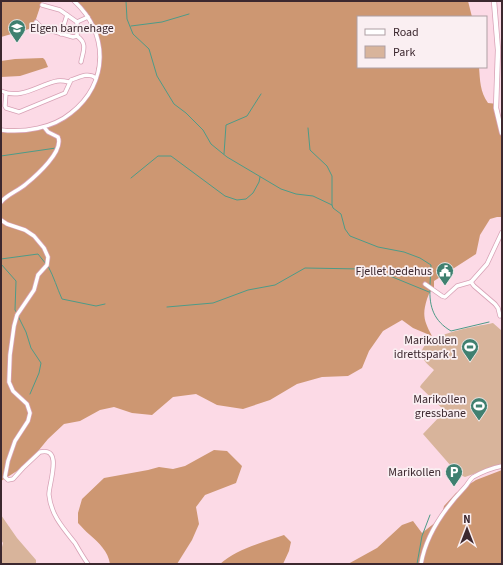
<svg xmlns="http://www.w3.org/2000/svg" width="503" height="565" font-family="'Source Sans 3',sans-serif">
<rect width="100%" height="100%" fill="#fcdae6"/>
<!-- green -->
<g fill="#d8b49b">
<path d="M493,323L502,331V464L465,477L458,474L423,434L443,413L445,414V411L420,387L421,385L434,370C431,367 425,363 423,358C412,335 480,326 493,323Z"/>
<polygon points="1,515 17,538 36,560 36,564 1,564 1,551 3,543 1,540"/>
</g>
<!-- forest -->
<g fill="#cd9772">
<polygon points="1,1 42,1 35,22 31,25 29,29 1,37"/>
<path d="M76,1H468L472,17H358V67H479C480,80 480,92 488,103L498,104V114L502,130V217H497L490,219L480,235L476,254L434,281V288C430,291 429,294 427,299C422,315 424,321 432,336L413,328L402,320L383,331L369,351L362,368L348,376L322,377L297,384L270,400L243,409L217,405L196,394L173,397L152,415L132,413L114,407L100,410L80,421L64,424L48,439L34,456L17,471L1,481V128C43,133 87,116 96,72C98,62 99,51 97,41C93,26 84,14 76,1Z"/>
<polygon points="43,58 45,60 48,67 20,76 1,77 1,61 15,59"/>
<path d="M214,450L227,451L242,466L236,483L205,495L196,507L199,524L192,540L177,564H110C108,551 99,543 90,535C85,531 82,527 78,523V513L82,499L104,478L148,470L159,467L173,469L185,466Z"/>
<polygon points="502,470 502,564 348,564 377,548 402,525 413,521 422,533 441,518 444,506 456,493 476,480"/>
<path d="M284,535L291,542L289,551L283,564H220C238,548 262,543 284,535Z"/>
</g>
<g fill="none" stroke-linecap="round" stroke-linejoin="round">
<!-- stream -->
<g stroke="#4d9b88" stroke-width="1">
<polyline points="126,1 127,19 133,34 149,49 157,76 174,104 186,113 203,130 211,144 227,157 281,189 296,194 313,196 332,205 333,208 341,214 345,229 350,236 378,247 404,252 420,258 431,265 430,285"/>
<polyline points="131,26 162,22 189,14"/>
<polyline points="308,128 310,150 327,166 332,176 332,205"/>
<polyline points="224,154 226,125 247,116 261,94"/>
<polyline points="1,156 56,148"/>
<polyline points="131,178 158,156 171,156 225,196 237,200 246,199 253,193 259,182 260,177"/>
<polyline points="1,259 38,254 46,264"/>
<polyline points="1,264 16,281 15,310 17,313"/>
<path d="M48,266C54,277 57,288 62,299L96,306L105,304"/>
<path d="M430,288C429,307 434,321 451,331L489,322"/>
<polyline points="167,307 213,303 248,290 275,285 305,268 362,269 390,276 429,292"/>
<polyline points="18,316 26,332 31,348 41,363 39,373 30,394"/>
<polyline points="417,564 422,536 430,515"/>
</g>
<!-- street casing -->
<g stroke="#d7a1b5" stroke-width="5">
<g id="street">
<polyline points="36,22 42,28 73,37 77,36 77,22 60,10 42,5"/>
<polyline points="77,22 88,17"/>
<polyline points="61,34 67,15"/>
<path d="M77,36C88,44 83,51 81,62"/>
<path d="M1,91C21,100 38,85 57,81C61,80 65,81 69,82"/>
<path d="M6,93L5,106L6,108L19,112L65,93L71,80C80,77 88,72 96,78"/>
<path d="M1,130C24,133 53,128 71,113C109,83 109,33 74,1"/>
<path d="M1,202C8,194 18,191 26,184C37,175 64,151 58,137L48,132L44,127"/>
<path d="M1,220L7,224L25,230L34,236L44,248L48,257L47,265L38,275L34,290L17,315L14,326L10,355L9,382L13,391L27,404L30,413L28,421L15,441L8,461L5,477L8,480L13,479L23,468L40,452C64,446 48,486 49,495C51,515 63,528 75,543C79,550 83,557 88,564"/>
<polyline points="471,282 487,264 502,232"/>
<polyline points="471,282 474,286 495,304 498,308 500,316"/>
<polyline points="425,284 442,296 445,297 457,286 471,282"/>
<path d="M421,564C426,534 444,509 465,487C468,484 470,479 473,477C482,472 492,468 502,466"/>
</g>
</g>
<!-- secondary casing -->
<g stroke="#d7a1b5" stroke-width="6">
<polyline id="secondary" points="494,1 498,50 496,108 502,133"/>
</g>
<!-- street -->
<use href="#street" stroke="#fff" stroke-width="3.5"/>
<!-- secondary -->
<use href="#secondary" stroke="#fff" stroke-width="4.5"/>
</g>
<!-- icons -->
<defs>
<g id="school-pin" transform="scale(0.9)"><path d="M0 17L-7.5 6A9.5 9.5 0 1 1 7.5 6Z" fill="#3f8070" stroke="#faeff2"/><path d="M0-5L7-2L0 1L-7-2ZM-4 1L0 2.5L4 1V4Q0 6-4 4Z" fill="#fff"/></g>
<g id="civic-pin" transform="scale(0.9)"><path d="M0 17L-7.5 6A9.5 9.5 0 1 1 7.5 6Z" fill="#3f8070" stroke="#faeff2"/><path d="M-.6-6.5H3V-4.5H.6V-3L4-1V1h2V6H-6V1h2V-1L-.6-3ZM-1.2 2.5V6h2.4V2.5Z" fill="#fff"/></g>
<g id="stadium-pin" transform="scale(0.9)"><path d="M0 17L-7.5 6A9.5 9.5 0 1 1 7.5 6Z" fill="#3f8070" stroke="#faeff2"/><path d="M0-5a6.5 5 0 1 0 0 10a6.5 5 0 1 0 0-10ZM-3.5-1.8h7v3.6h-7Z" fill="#fff"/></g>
<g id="parking-pin" transform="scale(0.9)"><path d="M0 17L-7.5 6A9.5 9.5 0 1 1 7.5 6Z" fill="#3f8070" stroke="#faeff2"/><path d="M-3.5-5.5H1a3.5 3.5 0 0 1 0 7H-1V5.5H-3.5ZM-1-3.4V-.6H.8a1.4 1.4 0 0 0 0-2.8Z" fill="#fff"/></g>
</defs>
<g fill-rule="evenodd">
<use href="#school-pin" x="17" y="28"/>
<use href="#civic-pin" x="445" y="271"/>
<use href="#stadium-pin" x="470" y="347"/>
<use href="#stadium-pin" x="479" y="406"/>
<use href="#parking-pin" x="454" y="472"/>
</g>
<g text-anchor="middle" stroke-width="3.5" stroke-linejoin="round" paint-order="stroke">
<!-- poi labels -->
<g font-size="12" fill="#3c282f" stroke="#faeff2" text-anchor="end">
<text x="30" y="32" text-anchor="start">Elgen barnehage</text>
<text x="432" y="275">Fjellet bedehus</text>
<text x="457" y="344">Marikollen<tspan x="457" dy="14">idrettspark 1</tspan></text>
<text x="466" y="403">Marikollen<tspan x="466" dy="14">gressbane</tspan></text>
<text x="441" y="476">Marikollen</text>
</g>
</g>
<!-- border -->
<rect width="503" height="565" fill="none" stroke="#3c282f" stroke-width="4"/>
<!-- legend -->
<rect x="357" y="16" width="130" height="52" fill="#faeff2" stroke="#ae9fa4"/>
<rect x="365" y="29" width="20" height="6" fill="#ffffff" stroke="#ae9fa4"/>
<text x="393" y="36" font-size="12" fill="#3c282f">Road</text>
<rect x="365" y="46" width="20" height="12" fill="#d8b49b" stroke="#ae9fa4"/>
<text x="393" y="56" font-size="12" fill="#3c282f">Park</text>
<!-- north arrow -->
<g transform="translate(467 529)" stroke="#faeff2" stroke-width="3" paint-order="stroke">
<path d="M0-3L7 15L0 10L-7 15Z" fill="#3c282f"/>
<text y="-6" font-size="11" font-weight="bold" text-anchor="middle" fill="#3c282f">N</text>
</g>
</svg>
